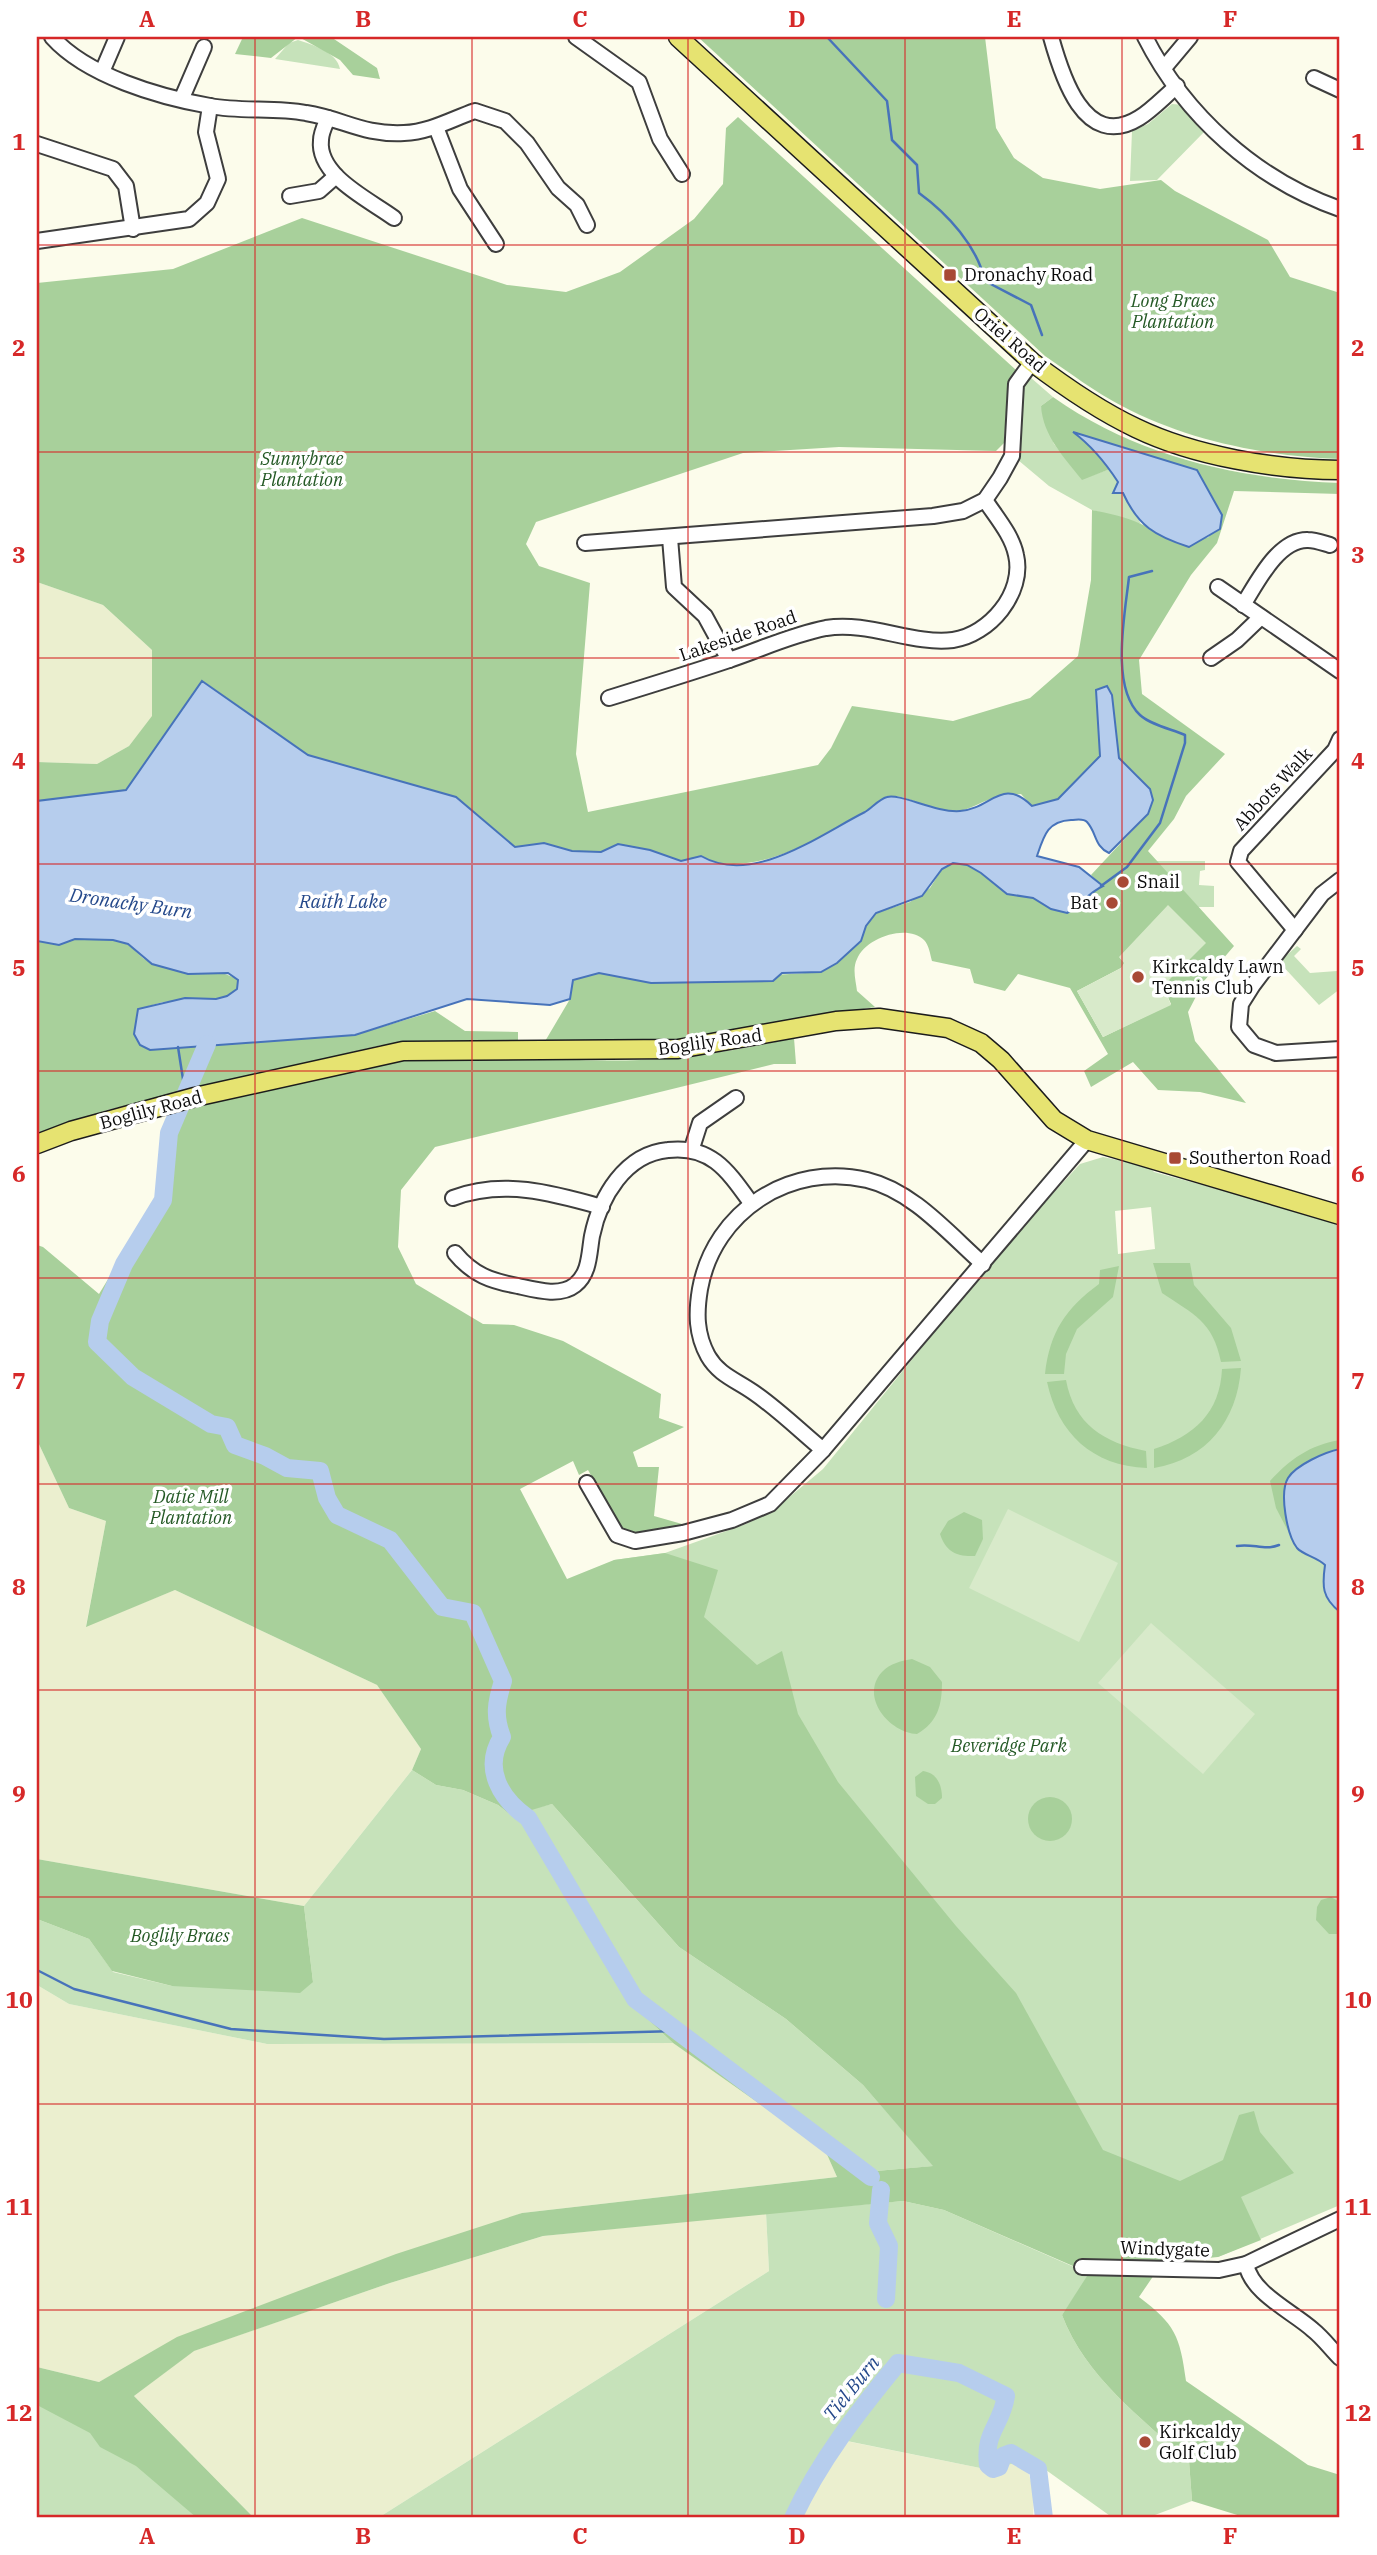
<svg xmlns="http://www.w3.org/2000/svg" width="1377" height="2555" font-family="'IBM Plex Serif',serif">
<rect width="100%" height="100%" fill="#fcfceb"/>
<!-- farmland -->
<g fill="#ebefcf">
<polygon points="37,582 103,605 152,650 152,717 129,746 97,764 37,762"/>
<polygon points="37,1440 69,1508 106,1521 86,1626 175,1590 377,1685 421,1749 412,1770 304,1906 37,1859"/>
<polygon points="37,1985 69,2004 267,2044 673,2043 825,2150 837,2177 522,2213 131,2366 99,2382 37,2367"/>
<polygon points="766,2213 769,2271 378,2518 254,2518 134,2396 193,2351 390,2283 543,2236"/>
<polygon points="841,2440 990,2470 1015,2463 1027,2468 1034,2491 1033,2518 802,2518"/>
</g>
<!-- green -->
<g fill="#c6e2ba" fill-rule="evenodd">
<path d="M298,40C313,45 337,52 340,69L275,59L289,43Z"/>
<polygon points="1172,104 1184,105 1206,130 1157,180 1130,181 1132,131 1148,124"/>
<polygon points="1030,377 1053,397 1041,406 1054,444 1082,479 1110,469 1141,524 1092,510 1049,486 1018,460 1019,384"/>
<polygon points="1156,861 1205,861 1205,870 1200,871 1199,885 1214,886 1214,907 1198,907"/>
<polygon points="1297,946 1301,949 1294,956 1310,973 1337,971 1337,959 1340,959 1340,989 1319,1005 1279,962"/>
<path d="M1103,1157L1149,1167L1154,1172L1340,1222V2205L1218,2257L545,1664L614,1560L665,1553L746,1524L775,1509L823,1469L1001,1250L1080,1164ZM1151,1207L1155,1249L1118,1254L1115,1211Z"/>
<polygon points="412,1770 436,1785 463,1790 498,1805 527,1828 625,1998 673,2043 267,2044 69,2004 37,1985 37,1919 89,1939 113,1972 172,1986 313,1982 304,1906"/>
<polygon points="552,1804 679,1947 786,2019 863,2085 934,2166 876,2171 703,2046 638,1994 527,1810"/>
<path d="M903,2201L944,2210L1090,2274L1062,2315C1085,2376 1141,2418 1189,2461L1192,2501L1147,2518H1113L1039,2465L1015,2463L990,2470L842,2440L802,2518H378L769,2271L766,2213Z"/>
<polygon points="37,2383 223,2518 37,2518"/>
</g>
<!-- forest -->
<g fill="#a8d09b" fill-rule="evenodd">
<polygon points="243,37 298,37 271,58 235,54"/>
<polygon points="299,37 331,37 377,68 380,79 353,75 340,60"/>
<path d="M698,37H985L996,128L1014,158L1043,178L1100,189L1161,180L1175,191L1268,240L1290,277L1340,293V459C1266,456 1188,441 1122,406C1095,392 1070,373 1045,356Z"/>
<path d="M738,117L1016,370L1008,382L1004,443L996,451L839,447L743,453L536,522L526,544L539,566L590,583L576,754L588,812L818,765L831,748L852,706L953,721L1030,698L1078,656L1091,580L1092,510C1108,513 1126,517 1141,524C1170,538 1176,547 1209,537L1215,501L1202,479L1076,433L1092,446L1110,469L1082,480C1064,457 1043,436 1041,406L1053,397C1138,457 1238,479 1340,483V494L1234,491L1217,543L1191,575L1139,660L1142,694L1225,754L1186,796L1174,819L1148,851L1234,946L1204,981L1188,1012L1195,1041L1246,1103L1200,1092L1158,1090L1133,1062L1091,1087L1084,1071L1108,1054L1070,988L1018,974L1005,991L974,983L970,969L932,961C930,954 929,945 924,940C907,923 865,938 857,959C852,969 856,981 857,991L875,1007L664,1043H544L570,999L573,980L582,975L599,973L651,983L821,972L861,942L866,926L876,913L910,902L930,888L942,869L953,863L967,865L981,873L1007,894L1033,898L1060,912C1078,908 1085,895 1102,886L1091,875L1148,814L1138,776L1119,758L1112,695L1107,686L1098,715L1100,756L1058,799L1032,806L1021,794C1012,795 1002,795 994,798C977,803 967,812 949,812C929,812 905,791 886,797C880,799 875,806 869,809C827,835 749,883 700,856L681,861L650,850L618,844L601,852L572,851L544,843L515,847L456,797L307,755L203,681L126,790L37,801V762L97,764L129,746L152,716V650L103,605L37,582V283L173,269L302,218L507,285L566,292L620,272L694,219L723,184L726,128ZM1119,957L1163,986L1171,1004L1103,1037L1077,991L1121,968L1125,963Z"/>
<path d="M75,939C91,940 114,936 128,945C137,951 143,961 154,964C180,973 218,966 238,980L237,989L227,996L216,999L163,1002L138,1009L150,1050L355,1035L435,1011L465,1031L518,1032V1045H382L107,1110L37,1134V941L59,945Z"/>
<path d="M794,1038L796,1064H774L435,1147L401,1190L398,1247L416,1284L483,1324L514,1325L563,1341L661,1394L659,1418L684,1427L633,1452L638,1467H659L654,1516L689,1526L638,1535L622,1530L588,1470L579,1475L573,1461L520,1489L567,1579L614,1560L665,1553L718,1570L704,1617L757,1665L782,1651L798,1714L838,1782L956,1926L1016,1993L1103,2150L1180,2181L1223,2160L1239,2115L1254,2111L1260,2132L1294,2173L1241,2197L1261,2240L1218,2257L1158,2263L1156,2272L1139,2297C1175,2324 1180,2336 1186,2381L1308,2465L1340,2475V2518H1247L1192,2501L1189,2461C1141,2418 1085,2376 1062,2315L1089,2273L944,2210L903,2201L543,2236L390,2283L194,2351L134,2396L254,2518H197L136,2466L100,2447L90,2433L37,2405V2367L99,2382L177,2337L396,2254L522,2213L837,2177L825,2150L673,2043L625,1998L527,1828L498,1805L463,1790L436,1785L412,1770L421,1749L377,1685L175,1590L86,1627L106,1521L69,1508L37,1440V1245L43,1247L99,1294L153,1206L171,1189L172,1135L182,1107C262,1088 341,1063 422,1058C495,1053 568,1063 641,1060C693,1058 743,1049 794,1038ZM552,1804L679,1947L786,2019L863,2085L933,2166L876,2171L703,2046L638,1994L528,1811Z"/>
<path d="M1153,1263H1190L1194,1285L1231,1328L1241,1361L1221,1362C1213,1321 1193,1314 1162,1293Z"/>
<path d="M1119,1266L1113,1297L1077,1329L1066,1354L1064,1374H1045C1050,1332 1065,1309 1099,1284L1100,1270Z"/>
<path d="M1241,1368C1237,1421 1207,1459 1154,1468V1449C1194,1436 1220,1413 1222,1369Z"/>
<path d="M1066,1380C1074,1424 1104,1443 1146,1451L1147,1468C1092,1466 1058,1433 1047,1382Z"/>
<path d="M1340,1440V1449L1285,1489L1288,1531L1276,1508L1270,1481C1290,1459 1310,1445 1340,1440Z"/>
<path d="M964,1512L982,1520L983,1539L975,1556C957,1557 946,1552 940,1534L948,1521Z"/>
<path d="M912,1659L930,1667L942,1682C942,1705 938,1722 917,1734C890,1733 859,1697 882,1672C890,1663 902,1661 912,1659Z"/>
<path d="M923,1771C937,1773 942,1785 942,1798L935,1804H928L916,1796L915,1777Z"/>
<circle cx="1050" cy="1819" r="22"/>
<polygon points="37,1859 304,1906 313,1982 300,1993 172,1986 112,1971 89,1939 37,1919"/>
<polygon points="1331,1897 1340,1902 1338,1934 1329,1934 1316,1920 1317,1907 1321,1900"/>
</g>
<!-- pitch -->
<g fill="#d8eaca">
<polygon points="1168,905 1206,943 1163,986 1171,1005 1103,1037 1077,991 1121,968 1124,963 1119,957"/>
<polygon points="1008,1509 1118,1563 1079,1642 969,1588"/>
<polygon points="1151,1623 1255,1714 1203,1774 1098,1683"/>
</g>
<!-- water -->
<g fill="#b6cded" stroke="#4773ba" stroke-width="2">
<path d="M1073,432L1197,470L1222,515L1220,529L1189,547C1155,536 1138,526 1123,493H1113L1118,482C1105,462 1092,446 1073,432Z"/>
<path d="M202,681L308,755L456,797L515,847L544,843L572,851L601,852L618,844L650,850L681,861L701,856C753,886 819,835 865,812C872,808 879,799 887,797C900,793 936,813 960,811C991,809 1002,776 1032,806L1058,799L1100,756L1096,690L1107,686L1112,695L1119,758L1150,789L1153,800L1148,814L1109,853C1094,846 1097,833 1087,822C1083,818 1077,820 1071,820C1048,821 1044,835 1037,856L1079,867L1103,886C1088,893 1080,906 1067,913L1051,909L1033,898L1007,894L981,873L967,865L953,863L942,869L922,896L876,913L866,926L861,941L837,963L821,972L782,973L773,981L651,983L599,973L573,980L570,999L550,1005L467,999L355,1035L150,1050L140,1045L134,1034L138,1009L185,998L216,999L227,996L237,989L238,980L228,973L188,974L152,964L128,944L113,940L75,939L59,945L37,941V801L126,790Z"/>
<path d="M1340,1449V1612C1322,1598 1322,1586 1325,1565C1317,1557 1303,1555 1297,1548C1287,1535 1279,1493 1288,1478C1296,1465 1325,1452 1340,1449Z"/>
</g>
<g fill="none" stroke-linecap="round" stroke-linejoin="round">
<!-- stream -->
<g stroke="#4773ba" stroke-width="2.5">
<path d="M827,37L887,101L892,140L917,165L919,193C948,214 977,246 985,281L1031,305L1042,335"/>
<path d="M1101,886L1127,867L1160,823L1185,743V735C1171,729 1151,725 1140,715C1110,687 1125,614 1129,577L1152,571"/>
<polyline points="178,1047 185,1092"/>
<path d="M1237,1546C1253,1543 1264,1551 1279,1545"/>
<polyline points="37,1970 74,1989 231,2029 384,2039 677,2031"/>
</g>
<!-- river -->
<g stroke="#b6cded" stroke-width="18">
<path d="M207,1044L169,1133L163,1200L124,1264L100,1321L97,1342L133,1377L211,1424L227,1427L235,1445L265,1456L287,1468L320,1471L327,1498L337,1515L390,1540L442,1607L473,1613L503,1681C496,1703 494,1716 502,1737C482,1769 501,1799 528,1818L635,1999L871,2177"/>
<polyline points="881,2190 878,2223 889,2246 886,2299"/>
<path d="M793,2518C820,2460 857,2413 898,2363L959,2373L1006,2396C1001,2427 984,2431 988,2465L993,2469L999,2467L1003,2456L1011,2453L1038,2469L1044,2518"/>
</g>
<!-- minor casing -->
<g stroke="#3e3e3e" stroke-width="18">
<g id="minor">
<path d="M52,37C87,76 159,97 210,106C242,112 275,107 306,113C344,119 362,135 404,133C430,132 452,119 475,111L505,121L527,143L558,188L577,205L587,225"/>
<polyline points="576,37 639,82 660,139 682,174"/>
<path d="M1051,37C1061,73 1084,152 1139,118C1152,110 1164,97 1177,86"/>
<path d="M1145,37C1185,116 1257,180 1340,209"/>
<polyline points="1164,68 1190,37"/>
<polyline points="102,72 117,37"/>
<polyline points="1314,78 1340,90"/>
<polyline points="182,98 204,47"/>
<path d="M328,118C325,125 321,133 321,140C317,176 370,200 394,218"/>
<polyline points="436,127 460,189 496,244"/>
<polyline points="37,144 113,169 126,186 133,229"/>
<polyline points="290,196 319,191 336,176"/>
<polyline points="37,241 189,219 207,203 218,179 206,132 210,106"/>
<polyline points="670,538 674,587 705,616 729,660"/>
<polyline points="585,543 933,516 963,511 985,500 1000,478 1012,456 1016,384 1032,362"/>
<polyline points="1218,587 1340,671"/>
<path d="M1243,605C1257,583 1278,539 1308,540C1315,540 1323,543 1330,545"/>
<polyline points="1211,658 1237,640 1261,617"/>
<path d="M609,698C648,686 687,674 726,661C760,650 790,635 826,628C869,621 912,645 953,640C989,635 1025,593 1016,555C1012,535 996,517 985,500"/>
<polyline points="1340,880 1322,894 1253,985 1241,1004 1239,1027 1254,1045 1276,1053 1340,1049"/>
<polyline points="1295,930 1238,862 1241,851 1335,750 1340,739"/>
<polyline points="692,1148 700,1123 736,1098"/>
<path d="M453,1198C503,1179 552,1193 602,1207"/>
<path d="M455,1253C473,1275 491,1281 518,1286C536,1290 560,1297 575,1285C590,1273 589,1253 592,1236C600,1197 625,1154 668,1150C711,1145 728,1171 751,1203"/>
<path d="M823,1450C800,1431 778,1409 753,1392C736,1380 719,1375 708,1356C696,1334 696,1313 700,1289C714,1211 791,1162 867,1180C913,1191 949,1234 983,1264"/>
<polyline points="587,1483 617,1535 635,1541 683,1533 732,1520 770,1504 823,1450 1087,1140"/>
<path d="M1246,2264C1252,2294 1292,2311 1313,2330C1323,2338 1331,2349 1340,2358"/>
<polyline points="1082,2267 1219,2270 1246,2264 1340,2219"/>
</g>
</g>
<!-- major casing -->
<g stroke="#1c1c1c" stroke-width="21">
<g id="major">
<path d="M678,37L1032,362C1065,387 1098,410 1136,428C1194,456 1276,470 1340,470"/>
<polyline points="37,1144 71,1131 195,1097 403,1051 678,1049 836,1021 879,1018 948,1028 981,1043 1001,1060 1054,1120 1087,1140 1340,1215"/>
</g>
</g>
<!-- minor -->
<use href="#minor" stroke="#fff" stroke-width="14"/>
<!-- major -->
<use href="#major" stroke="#e6e371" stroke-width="18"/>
</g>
<!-- grid -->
<path fill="none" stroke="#d62828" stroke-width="2" stroke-opacity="0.55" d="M255,37V2518M472,37V2518M688,37V2518M905,37V2518M1122,37V2518M37,245H1340M37,452H1340M37,658H1340M37,864H1340M37,1071H1340M37,1278H1340M37,1484H1340M37,1690H1340M37,1897H1340M37,2104H1340M37,2310H1340"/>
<!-- markers -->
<g fill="#a84936" stroke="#fff" stroke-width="2.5">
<rect x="943" y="268" width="14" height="14" rx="3.5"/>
<circle cx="1123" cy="882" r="7"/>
<circle cx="1112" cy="903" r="7"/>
<circle cx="1138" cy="977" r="7"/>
<rect x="1168" y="1151" width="14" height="14" rx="3.5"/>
<circle cx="1145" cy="2442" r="7"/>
</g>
<g text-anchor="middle" stroke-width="7" stroke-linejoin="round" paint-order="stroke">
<!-- poi labels -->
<g font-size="18" fill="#0b0b0b" stroke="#fff" text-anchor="start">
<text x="964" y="281">Dronachy Road</text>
<text x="1137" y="888">Snail</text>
<text x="1098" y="909" text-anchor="end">Bat</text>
<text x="1152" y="973">Kirkcaldy Lawn<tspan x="1152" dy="21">Tennis Club</tspan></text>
<text x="1189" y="1164">Southerton Road</text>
<text x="1159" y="2438">Kirkcaldy<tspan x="1159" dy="21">Golf Club</tspan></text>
</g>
<!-- park labels -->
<g font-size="18" font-style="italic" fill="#245925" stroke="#fff">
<text x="1173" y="307">Long Braes<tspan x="1173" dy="21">Plantation</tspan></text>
<text x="302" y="465">Sunnybrae<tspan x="302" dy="21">Plantation</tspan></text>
<text x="191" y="1503">Datie Mill<tspan x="191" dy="21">Plantation</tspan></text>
<text x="1009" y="1752">Beveridge Park</text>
<text x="180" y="1942">Boglily Braes</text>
</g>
<!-- street labels -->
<g font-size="18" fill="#0b0b0b" stroke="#fff">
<text transform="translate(1010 340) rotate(41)" y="6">Oriel Road</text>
<text transform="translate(738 636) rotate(-19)" y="6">Lakeside Road</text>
<text transform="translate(1273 789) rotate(-47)" y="6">Abbots Walk</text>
<text transform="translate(710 1042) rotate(-8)" y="6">Boglily Road</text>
<text transform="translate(151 1110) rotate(-15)" y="6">Boglily Road</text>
<text transform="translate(1165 2249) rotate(2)" y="6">Windygate</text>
</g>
<!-- water labels -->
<g font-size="19" font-style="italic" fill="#25498b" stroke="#fff">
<text x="343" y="908">Raith Lake</text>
<text transform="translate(131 903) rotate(8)" y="7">Dronachy Burn</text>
<text transform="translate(851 2388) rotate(-51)" y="7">Tiel Burn</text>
</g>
</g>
<!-- border -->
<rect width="1377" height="2555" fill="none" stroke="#ffffff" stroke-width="77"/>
<rect x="38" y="38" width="1300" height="2478" fill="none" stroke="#d62828" stroke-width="2.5"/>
<g font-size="23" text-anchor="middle" font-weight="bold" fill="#d62828">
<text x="147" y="27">A</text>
<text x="363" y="27">B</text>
<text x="580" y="27">C</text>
<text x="797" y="27">D</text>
<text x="1014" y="27">E</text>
<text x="1230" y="27">F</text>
<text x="19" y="150">1</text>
<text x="1358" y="150">1</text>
<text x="19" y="356">2</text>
<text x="1358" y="356">2</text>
<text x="19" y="563">3</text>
<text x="1358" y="563">3</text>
<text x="19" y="769">4</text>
<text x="1358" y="769">4</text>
<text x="19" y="976">5</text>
<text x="1358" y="976">5</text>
<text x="19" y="1182">6</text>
<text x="1358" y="1182">6</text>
<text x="19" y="1389">7</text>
<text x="1358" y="1389">7</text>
<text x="19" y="1595">8</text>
<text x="1358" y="1595">8</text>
<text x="19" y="1802">9</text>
<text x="1358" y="1802">9</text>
<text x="19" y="2008">10</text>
<text x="1358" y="2008">10</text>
<text x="19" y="2215">11</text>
<text x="1358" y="2215">11</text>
<text x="19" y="2421">12</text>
<text x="1358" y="2421">12</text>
<text x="147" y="2544">A</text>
<text x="363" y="2544">B</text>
<text x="580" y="2544">C</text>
<text x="797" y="2544">D</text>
<text x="1014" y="2544">E</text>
<text x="1230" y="2544">F</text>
</g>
</svg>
